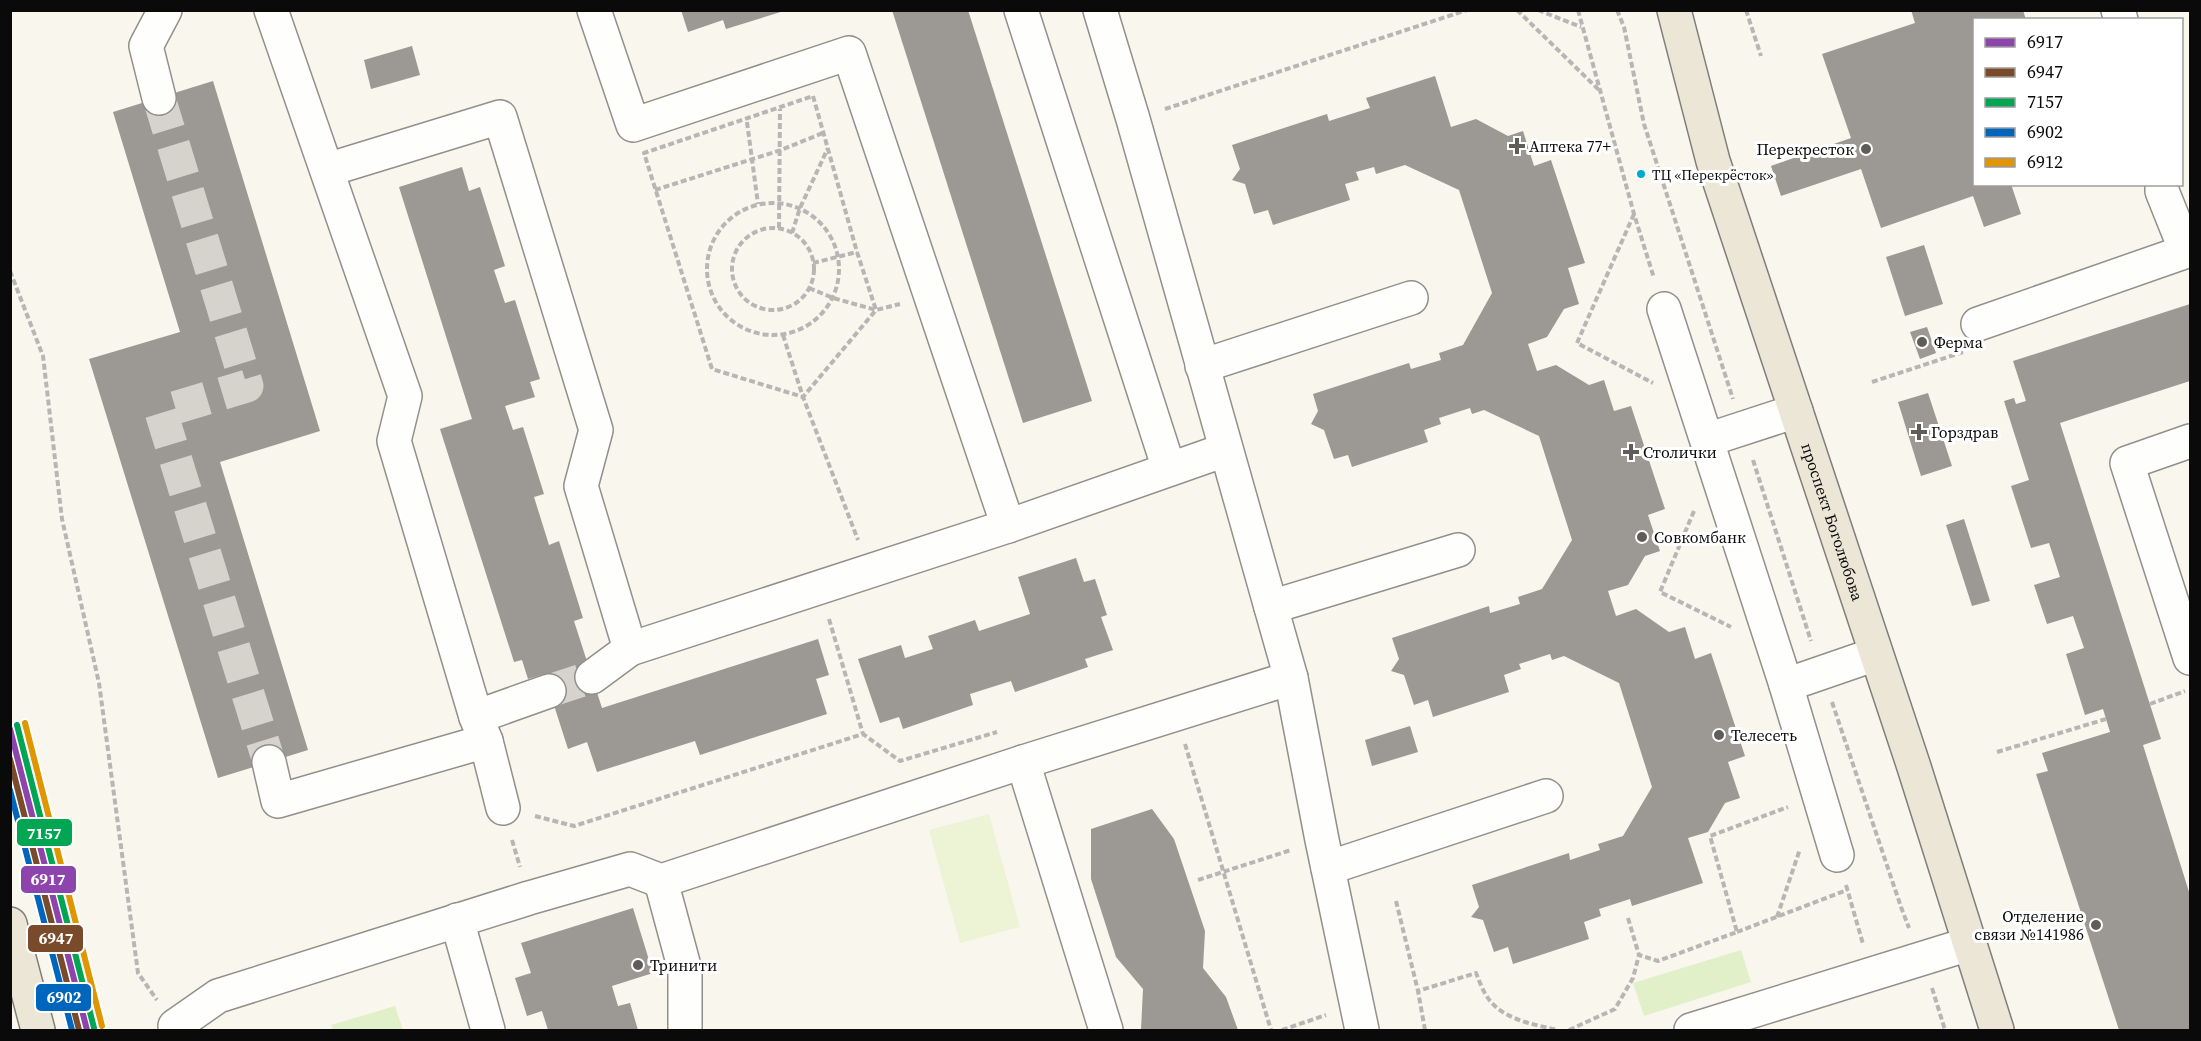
<svg xmlns="http://www.w3.org/2000/svg" width="2201" height="1041" font-family="'Source Serif 4',serif">
<rect width="100%" height="100%" fill="#f9f6ed"/>
<!-- green -->
<g fill="#e2f0ca">
<polygon points="1741,950 1751,982 1644,1016 1633,983"/>
<polygon points="395,1006 403,1030 333,1030 331,1025"/>
</g>
<!-- pitch -->
<polygon fill="#ecf4d5" points="989,814 1020,927 960,943 929,830"/>
<!-- building -->
<g fill="#9c9894">
<polygon points="681,10 784,10 784,11 726,29 723,20 688,32"/>
<polygon points="892,10 968,10 1092,401 1023,423"/>
<polygon points="1911,10 2023,10 2026,20 1974,20 1974,184 2011,184 2021,214 1984,227 1973,196 1881,228 1861,169 1781,196 1771,166 1851,138 1822,54 1915,23"/>
<polygon points="412,46 420,75 371,89 364,60"/>
<polygon points="1435,76 1451,127 1476,119 1508,136 1523,131 1534,166 1551,160 1585,263 1568,268 1579,304 1564,309 1547,337 1528,344 1537,371 1556,365 1589,385 1604,380 1614,411 1631,406 1665,509 1648,515 1660,551 1645,556 1628,585 1608,591 1616,616 1636,609 1669,632 1685,627 1695,659 1711,653 1745,756 1728,762 1740,798 1725,803 1708,832 1688,838 1703,883 1632,906 1630,899 1599,909 1601,916 1584,922 1589,939 1513,964 1508,947 1494,952 1483,920 1471,917 1479,907 1472,885 1569,853 1570,860 1600,850 1598,844 1623,836 1652,787 1619,683 1564,656 1552,660 1550,654 1519,664 1521,669 1504,675 1509,692 1433,717 1428,700 1414,705 1404,675 1391,671 1399,659 1392,638 1489,606 1490,613 1520,604 1518,597 1542,589 1572,540 1539,436 1484,410 1472,414 1470,408 1439,418 1441,424 1424,430 1428,442 1352,467 1348,455 1334,459 1324,430 1311,424 1318,411 1313,394 1409,363 1411,369 1441,360 1439,353 1463,345 1492,293 1459,190 1405,165 1376,174 1374,167 1356,172 1359,180 1345,184 1350,200 1273,225 1268,210 1254,214 1245,184 1232,180 1240,169 1232,145 1327,114 1329,121 1370,108 1366,98"/>
<polygon points="213,81 320,431 220,462 308,750 218,778 89,359 180,332 113,112"/>
<polygon points="462,167 469,191 480,187 505,266 494,270 505,303 515,300 540,379 530,382 535,397 505,406 513,430 523,427 544,494 534,497 549,545 559,541 583,618 574,621 602,708 818,639 829,675 816,679 827,714 700,755 695,741 597,772 587,742 568,749 544,674 528,679 522,660 514,662 440,429 472,419 399,187"/>
<polygon points="1924,245 1943,304 1905,316 1886,257"/>
<polygon points="2190,304 2190,381 2060,423 2161,739 2143,745 2190,895 2190,1030 2119,1030 2036,774 2048,771 2042,753 2110,732 2103,709 2085,715 2066,654 2084,648 2073,616 2047,624 2034,585 2060,577 2049,543 2031,548 2011,486 2029,480 2004,401 2014,398 2016,404 2026,401 2013,361"/>
<polygon points="1927,327 1936,353 1920,359 1910,332"/>
<polygon points="1928,393 1952,466 1921,476 1898,402"/>
<polygon points="1964,519 1990,601 1972,606 1946,525"/>
<polygon points="1076,558 1084,582 1095,579 1107,615 1101,617 1113,650 1085,659 1088,667 1015,692 1011,681 970,694 973,705 903,729 899,717 880,723 858,659 901,645 905,658 933,649 928,636 975,620 979,631 1030,614 1018,577"/>
<polygon points="1410,726 1418,752 1372,766 1365,740"/>
<polygon points="1152,809 1174,839 1205,931 1203,968 1226,997 1238,1030 1141,1030 1143,989 1116,957 1091,879 1091,829"/>
<polygon points="633,908 653,973 612,986 618,1006 630,1003 638,1030 548,1030 542,1011 527,1016 515,978 531,973 521,943"/>
</g>
<g fill="none" stroke-linecap="round" stroke-linejoin="round">
<!-- minor-tunnel -->
<g stroke="#d5d3cb" stroke-width="33" stroke-dasharray="33 16" stroke-linecap="butt">
<polyline points="159,98 247,386 161,412 269,762"/>
<polyline points="549,691 592,677"/>
</g>
<!-- minor casing -->
<g stroke="#92908c" stroke-width="36">
<g id="minor">
<polyline points="271,10 405,396 394,441 476,717 486,741 503,808"/>
<polyline points="594,10 633,125 849,53 1008,526"/>
<polyline points="1021,10 1169,469"/>
<polyline points="1100,10 1133,119 1291,678 1322,840 1362,1030"/>
<polyline points="2118,10 2121,20"/>
<polyline points="159,98 146,46 165,10"/>
<polyline points="327,170 500,117 596,430 581,486 630,649"/>
<polyline points="2162,184 2162,191 2186,251"/>
<polyline points="1664,309 1786,685"/>
<polyline points="1978,324 2190,250"/>
<polyline points="1202,366 1411,298"/>
<polyline points="1707,440 1796,411"/>
<polyline points="2190,441 2127,463 2190,658"/>
<polyline points="1271,607 1458,550"/>
<polyline points="592,677 630,649 1008,526 1225,450"/>
<polyline points="476,717 549,691"/>
<polyline points="269,762 278,801 486,741"/>
<polyline points="1023,762 1106,1030"/>
<polyline points="1837,855 1786,685 1876,654"/>
<polyline points="1328,868 1546,796"/>
<polyline points="661,881 685,970 685,1030"/>
<polyline points="457,920 488,1030"/>
<polyline points="176,1030 175,1026 218,996 529,898 630,869 661,881 1023,762 1291,678"/>
<polyline points="1691,1030 1969,944"/>
</g>
</g>
<!-- major casing -->
<g stroke="#7f7e7a" stroke-width="36">
<g id="major">
<path id="s1" d="M1674,10L1713,161L1914,767L1997,1030"/>
<polyline points="10,924 38,1030"/>
</g>
</g>
<!-- path -->
<g stroke="#b7b6b5" stroke-width="4" stroke-dasharray="6 3" stroke-linecap="butt">
<polyline points="1517,10 1601,92"/>
<polyline points="1538,10 1581,27"/>
<polyline points="1578,10 1634,214 1654,278"/>
<polyline points="1617,10 1624,27 1644,124 1733,399"/>
<polyline points="1746,10 1761,56"/>
<polygon points="813,96 857,252 876,310 803,397 712,369 644,153"/>
<polyline points="1165,109 1467,10"/>
<polyline points="747,122 758,204"/>
<polyline points="655,190 781,150 823,133"/>
<circle cx="773" cy="269" r="66"/>
<polyline points="1634,214 1577,343 1653,383"/>
<polyline points="779,228 780,109"/>
<circle cx="773" cy="269" r="41"/>
<polyline points="792,233 800,208 828,148"/>
<polyline points="813,263 857,252"/>
<polyline points="10,271 43,356 62,519 99,683 138,973 157,1000"/>
<polyline points="809,288 833,298 876,310 900,304"/>
<polyline points="783,335 803,397 858,540"/>
<polyline points="1872,382 1963,352"/>
<polyline points="1753,460 1811,641"/>
<polyline points="1694,511 1660,592 1731,627"/>
<polyline points="829,619 863,734"/>
<polyline points="1832,702 1901,907 1909,928"/>
<polyline points="2150,704 2185,691"/>
<polyline points="1185,744 1271,1030"/>
<polyline points="1997,752 2106,719"/>
<polyline points="535,816 574,826 863,734 900,761 997,732"/>
<polyline points="512,840 520,867"/>
<polyline points="1198,880 1291,850"/>
<polyline points="1846,885 1863,944"/>
<polyline points="1396,901 1418,991"/>
<polyline points="1777,917 1800,849"/>
<polyline points="1628,918 1639,955 1658,961 1737,932 1710,836 1788,807"/>
<polyline points="1737,932 1847,890"/>
<polyline points="1932,988 1945,1030"/>
<polyline points="1282,1030 1326,1015"/>
<path d="M1425,1030L1418,991L1476,973C1479,980 1482,989 1486,995C1500,1019 1532,1024 1557,1030"/>
<polyline points="1569,1030 1615,1009 1633,978 1639,955"/>
</g>
<!-- minor -->
<use href="#minor" stroke="#fefefc" stroke-width="33"/>
<!-- major -->
<use href="#major" stroke="#ebe6d6" stroke-width="33"/>
<!-- rail-1 casing -->
<g stroke="#fff" stroke-width="10">
<polyline id="rail-1" points="10,729 87,1030"/>
</g>
<!-- rail-2 casing -->
<g stroke="#fff" stroke-width="10">
<polyline id="rail-2" points="10,759 79,1030"/>
</g>
<!-- rail-3 casing -->
<g stroke="#fff" stroke-width="10">
<polyline id="rail-3" points="17,725 94,1028"/>
</g>
<!-- rail-4 casing -->
<g stroke="#fff" stroke-width="10">
<polyline id="rail-4" points="10,790 72,1030"/>
</g>
<!-- rail-5 casing -->
<g stroke="#fff" stroke-width="10">
<polyline id="rail-5" points="25,723 102,1026"/>
</g>
<!-- rail-1 -->
<use href="#rail-1" stroke="#8e44ad" stroke-width="6"/>
<!-- rail-2 -->
<use href="#rail-2" stroke="#7a4b2a" stroke-width="6"/>
<!-- rail-3 -->
<use href="#rail-3" stroke="#00a651" stroke-width="6"/>
<!-- rail-4 -->
<use href="#rail-4" stroke="#0065bd" stroke-width="6"/>
<!-- rail-5 -->
<use href="#rail-5" stroke="#df9601" stroke-width="6"/>
</g>
<!-- markers -->
<g fill="#5e5d59" stroke="#fff" stroke-width="2">
<path d="M1514 137h6v6h6v6h-6v6h-6v-6h-6v-6h6z"/>
<circle cx="1866" cy="149" r="6"/>
<circle cx="1922" cy="342" r="6"/>
<path d="M1916 423h6v6h6v6h-6v6h-6v-6h-6v-6h6z"/>
<path d="M1628 443h6v6h6v6h-6v6h-6v-6h-6v-6h6z"/>
<circle cx="1642" cy="537" r="6"/>
<circle cx="1719" cy="735" r="6"/>
<circle cx="2096" cy="925" r="6"/>
<circle cx="638" cy="965" r="6"/>
</g>
<circle fill="#00a9ce" stroke="#fff" stroke-width="2" cx="1641" cy="174" r="5"/>
<g text-anchor="middle" stroke-width="6" stroke-linejoin="round" paint-order="stroke">
<!-- bus labels -->
<g font-size="14" fill="#0a0a0a" stroke="#fff" text-anchor="start">
<text x="1652" y="180">ТЦ «Перекрёсток»</text>
</g>
<!-- poi labels -->
<g font-size="16" fill="#0a0a0a" stroke="#fff" text-anchor="start">
<text x="1529" y="152">Аптека 77+</text>
<text x="1854" y="155" text-anchor="end">Перекресток</text>
<text x="1934" y="348">Ферма</text>
<text x="1931" y="438">Горздрав</text>
<text x="1643" y="458">Столички</text>
<text x="1654" y="543">Совкомбанк</text>
<text x="1731" y="741">Телесеть</text>
<text x="2084" y="922" text-anchor="end">Отделение<tspan x="2084" dy="18">связи №141986</tspan></text>
<text x="650" y="971">Тринити</text>
</g>
<!-- street labels -->
<g font-size="16" fill="#0a0a0a" stroke="#fff">
<text dy="6" stroke="none"><textPath href="#s1" startOffset="536">проспект Боголюбова</textPath></text>
</g>
</g>
<g stroke="#fff" stroke-width="2">
<rect x="16" y="818" width="57" height="29" rx="6" fill="#00a651"/>
<rect x="20" y="865" width="57" height="29" rx="6" fill="#8e44ad"/>
<rect x="27" y="924" width="57" height="29" rx="6" fill="#7a4b2a"/>
<rect x="35" y="983" width="57" height="29" rx="6" fill="#0065bd"/>
</g>
<g font-size="16" text-anchor="middle" font-weight="bold" fill="#fff">
<text x="44" y="839">7157</text>
<text x="48" y="885">6917</text>
<text x="56" y="944">6947</text>
<text x="64" y="1003">6902</text>
</g>
<!-- border -->
<rect width="2201" height="1041" fill="none" stroke="#0a0a0a" stroke-width="24"/>
<!-- legend -->
<rect x="1973" y="18" width="210" height="168" fill="#ffffff" stroke="#9d9d9d" stroke-width="1.5"/>
<rect x="1985" y="38" width="30" height="9" fill="#8e44ad" stroke="#9d9d9d" stroke-width="1.5"/>
<text x="2027" y="48" font-size="18" fill="#0a0a0a">6917</text>
<rect x="1985" y="68" width="30" height="9" fill="#7a4b2a" stroke="#9d9d9d" stroke-width="1.5"/>
<text x="2027" y="78" font-size="18" fill="#0a0a0a">6947</text>
<rect x="1985" y="98" width="30" height="9" fill="#00a651" stroke="#9d9d9d" stroke-width="1.5"/>
<text x="2027" y="108" font-size="18" fill="#0a0a0a">7157</text>
<rect x="1985" y="128" width="30" height="9" fill="#0065bd" stroke="#9d9d9d" stroke-width="1.5"/>
<text x="2027" y="138" font-size="18" fill="#0a0a0a">6902</text>
<rect x="1985" y="158" width="30" height="9" fill="#df9601" stroke="#9d9d9d" stroke-width="1.5"/>
<text x="2027" y="168" font-size="18" fill="#0a0a0a">6912</text>
</svg>
